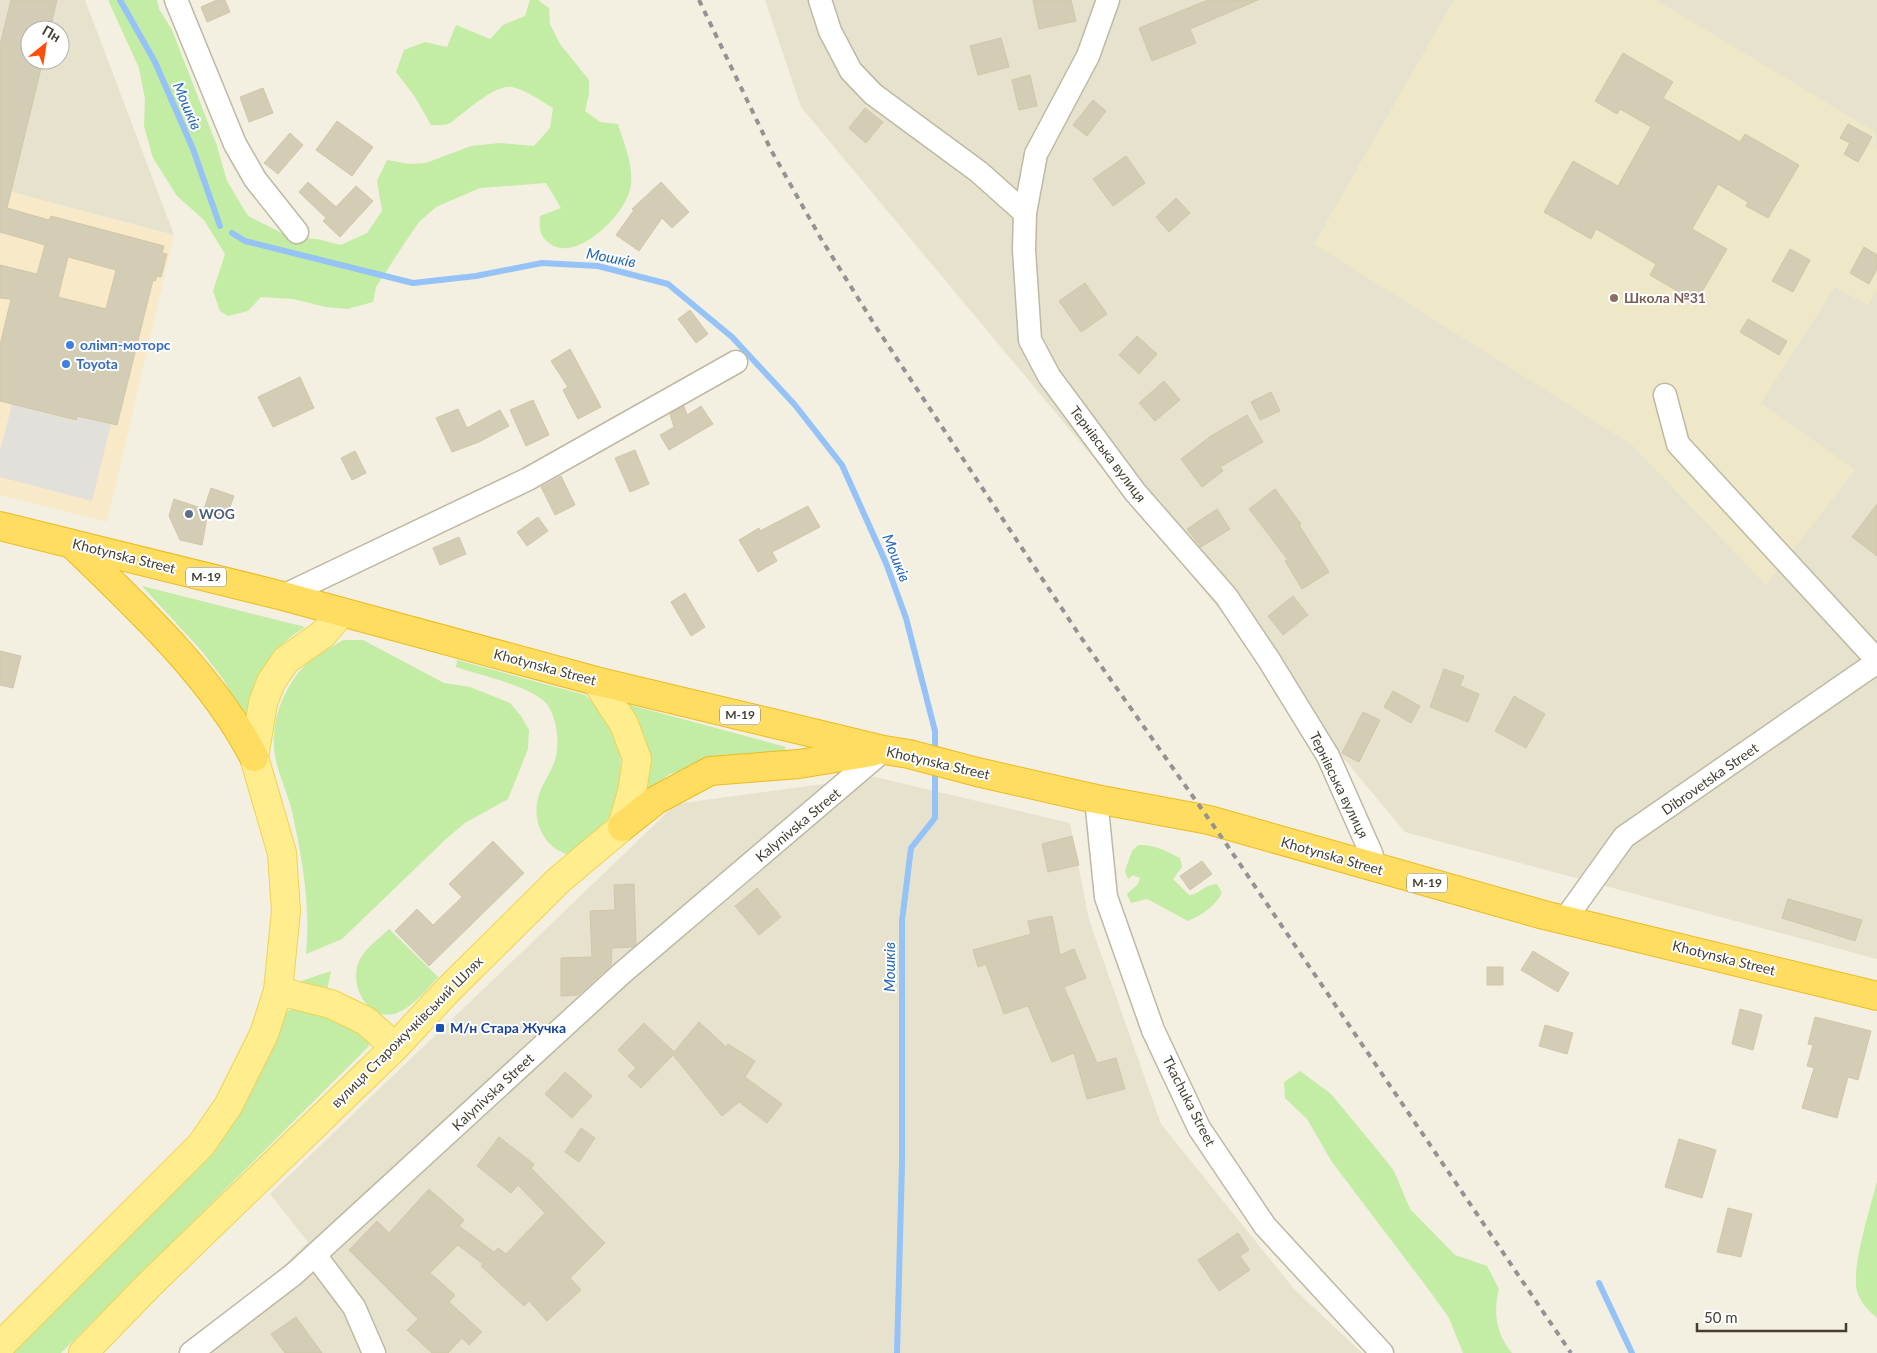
<svg xmlns="http://www.w3.org/2000/svg" width="1877" height="1353" font-family="Lato,sans-serif">
<rect width="100%" height="100%" fill="#f3efe1"/>
<!-- residential -->
<g fill="#e7e2ce" fill-rule="evenodd">
<path d="M0,0H85L174,235L11,192L0,238ZM30,30H60V60H30Z"/>
<polygon points="765,0 1877,0 1877,959 1405,832 801,107"/>
<polygon points="875,777 1070,823 1089,920 1161,1124 1294,1289 1362,1353 195,1353 308,1242 270,1194 676,804"/>
</g>
<!-- commercial -->
<polygon fill="#f8eac9" points="11,192 174,235 107,522 0,495 0,238"/>
<!-- education -->
<polygon fill="#eee8c9" points="1454,0 1656,0 1875,132 1877,152 1877,291 1868,305 1835,287 1761,403 1855,470 1766,585 1631,444 1314,244"/>
<!-- green -->
<g fill="#c3eca4">
<path d="M108,0H157L159,9L172,30L217,146L227,181L248,216L290,237L317,239L341,245L367,233L382,211L377,181L387,160L409,164L426,163L471,146L500,143L534,146L550,128L553,108C541,101 526,90 512,87C494,84 465,113 450,123C445,126 437,125 431,125L415,97L396,72L404,50L425,42L447,47L456,25L490,39L503,25L525,16L530,0H538L549,8L550,24L560,44L589,80V94L585,111L600,122L618,124C624,144 633,163 631,184C629,212 576,265 549,243C539,235 539,227 540,216L561,208L546,183L480,188L436,207L419,222L402,247L376,287L373,302L347,309L326,307L293,299L261,297L248,311L228,316L220,311L213,291L225,254L204,220L177,196L153,158L144,126L145,99L139,68Z"/>
<path d="M142,586L305,627C265,652 258,677 247,721L223,679L200,649Z"/>
<path d="M343,640H363L444,683L470,687L510,703L521,716L529,730L528,749L508,799L465,823L447,838L342,939L306,954C311,906 302,858 292,811C287,792 279,776 275,756C269,722 285,683 310,660C319,652 333,647 343,640Z"/>
<path d="M457,660L585,695C597,706 610,719 616,735C623,754 623,793 613,811C603,829 586,843 569,855C544,847 532,823 538,798C541,786 550,774 554,763C560,748 558,722 549,707C537,687 479,675 456,667Z"/>
<polygon points="623,703 786,747 781,757 709,764 670,774 643,794"/>
<path d="M1138,845C1154,844 1166,851 1180,858L1182,867L1173,879L1189,895C1201,894 1203,885 1217,884L1222,893C1215,906 1202,915 1188,921L1147,899L1131,903L1127,894L1138,884L1140,878L1133,875L1128,879L1125,871L1132,851Z"/>
<path d="M389,929L438,977C426,990 414,1006 397,1013C367,1024 345,980 362,956C368,946 381,937 389,929Z"/>
<polygon points="331,971 325,1001 301,981"/>
<polygon points="294,1009 350,1023 368,1038 369,1046 61,1353 5,1353 118,1242 286,1011"/>
<path d="M1300,1071L1331,1094L1379,1152L1394,1171L1410,1209L1455,1255L1487,1266L1499,1289C1493,1312 1496,1334 1512,1353H1463L1449,1318L1429,1290L1332,1162L1307,1119L1285,1098L1284,1082Z"/>
<path d="M1877,1181V1318C1869,1311 1862,1304 1858,1294C1849,1272 1871,1207 1877,1181Z"/>
</g>
<!-- parking -->
<polygon fill="#e2e0db" points="13,401 31,405 30,409 76,421 77,416 111,424 92,501 0,477 0,451"/>
<g fill="none" stroke-linecap="round" stroke-linejoin="round">
<!-- stream -->
<g stroke="#95c3f7" stroke-width="6">
<polyline points="120,0 155,62 193,149 220,226"/>
<polyline points="232,233 245,241 413,283 476,276 542,263 598,266 668,284 732,337 795,405 842,465 886,563 906,618 935,731 935,755"/>
<polyline points="1599,1283 1632,1353"/>
<polyline points="897,1353 902,1164 902,921 911,848 935,818 935,768"/>
</g>
</g>
<!-- building -->
<g fill="#d4cdb5" stroke="#d1c6a8" fill-rule="evenodd">
<path d="M11,0H57L50,30H30V60H43L7,208L49,220L51,216L164,246L162,253L167,254L161,277L157,276L155,281L153,280L117,425L77,416L76,420L0,401V345L11,299L0,298V265L37,274L45,245L0,232V45ZM68,257L116,270L106,309L58,297Z"/>
<polygon points="217,0 225,0 230,12 207,22 201,7"/>
<polygon points="1033,0 1071,0 1076,21 1039,29"/>
<polygon points="1208,0 1258,0 1190,29 1196,43 1152,61 1139,28"/>
<polygon points="1001,38 1009,67 978,75 970,46"/>
<polygon points="1623,53 1673,82 1663,98 1740,142 1745,134 1799,165 1768,218 1746,206 1748,202 1718,184 1692,229 1727,249 1696,302 1650,275 1656,264 1596,229 1591,239 1544,212 1573,161 1618,186 1651,127 1620,109 1617,114 1595,101"/>
<polygon points="1030,75 1037,106 1019,110 1012,80"/>
<polygon points="263,88 273,113 249,122 240,97"/>
<polygon points="1093,100 1106,111 1087,136 1073,125"/>
<polygon points="865,108 883,122 866,143 849,128"/>
<polygon points="337,121 373,147 352,176 316,150"/>
<polygon points="1848,124 1872,137 1858,162 1844,154 1850,143 1840,138"/>
<polygon points="290,133 303,145 278,174 264,163"/>
<polygon points="1126,156 1145,183 1113,206 1093,179"/>
<polygon points="308,182 336,207 356,186 373,201 340,237 323,221 326,218 299,192"/>
<polygon points="661,182 689,212 672,228 662,218 639,251 616,235 634,210 632,209"/>
<polygon points="1176,198 1190,213 1169,232 1156,217"/>
<polygon points="1864,247 1877,255 1877,269 1869,284 1850,273"/>
<polygon points="1790,249 1810,260 1793,292 1772,281"/>
<polygon points="1085,283 1107,314 1081,332 1059,301"/>
<polygon points="690,310 708,334 696,343 678,319"/>
<polygon points="1748,319 1787,341 1779,355 1740,332"/>
<polygon points="1137,336 1157,354 1139,374 1119,355"/>
<polygon points="570,349 601,407 578,419 563,390 568,387 551,361"/>
<polygon points="300,377 314,408 273,427 258,397"/>
<polygon points="1164,381 1180,400 1155,421 1139,403"/>
<polygon points="1271,392 1280,411 1260,420 1251,402"/>
<polygon points="533,400 549,435 526,446 510,410"/>
<polygon points="684,406 687,415 701,406 713,424 669,450 660,435 674,427 670,414"/>
<polygon points="458,409 467,428 500,410 509,426 479,442 452,452 436,418"/>
<polygon points="1247,415 1263,442 1220,467 1223,471 1202,487 1181,459 1211,436"/>
<polygon points="635,450 649,484 630,492 615,458"/>
<polygon points="355,451 366,473 352,480 341,458"/>
<polygon points="561,476 575,505 555,515 541,487"/>
<polygon points="211,488 234,496 226,518 208,512 202,545 180,540 169,516 174,499 204,509"/>
<polygon points="1275,489 1301,524 1299,525 1329,572 1302,589 1285,561 1288,560 1249,509"/>
<polygon points="1877,504 1877,556 1852,537"/>
<polygon points="808,506 820,527 772,552 777,561 758,572 739,540 759,528 760,531"/>
<polygon points="1217,509 1230,529 1201,547 1187,529"/>
<polygon points="538,517 548,531 527,546 517,532"/>
<polygon points="459,537 466,554 440,565 433,548"/>
<polygon points="685,593 705,627 691,636 671,602"/>
<polygon points="1293,596 1308,615 1283,635 1268,616"/>
<polygon points="0,651 21,656 13,688 0,685"/>
<polygon points="1444,669 1464,676 1460,686 1479,694 1468,722 1430,707"/>
<polygon points="1393,691 1420,706 1411,723 1384,707"/>
<polygon points="1514,696 1545,714 1526,748 1495,731"/>
<polygon points="1363,712 1380,720 1359,762 1342,753"/>
<polygon points="1072,836 1079,865 1048,872 1042,844"/>
<polygon points="493,841 524,873 429,966 395,931 417,909 433,925 462,897 449,884"/>
<polygon points="1202,861 1212,874 1190,890 1180,876"/>
<polygon points="634,884 636,944 633,947 612,948 611,965 578,995 561,996 561,958 592,957 590,911 615,910 614,885"/>
<polygon points="757,888 781,917 759,935 735,906"/>
<polygon points="1788,899 1862,920 1855,941 1782,918"/>
<polygon points="1052,916 1060,955 1074,949 1086,978 1064,987 1097,1063 1116,1058 1125,1089 1087,1099 1074,1053 1052,1062 1028,1006 1004,1014 986,964 978,967 973,950 1031,934 1028,921"/>
<polygon points="1533,951 1569,973 1558,992 1521,970"/>
<rect x="1487" y="967" width="16" height="18"/>
<polygon points="1740,1009 1762,1015 1753,1050 1732,1044"/>
<polygon points="1815,1017 1871,1031 1858,1080 1848,1077 1837,1118 1802,1108 1814,1068 1807,1066 1813,1045 1808,1044"/>
<polygon points="699,1022 726,1047 728,1044 755,1061 745,1077 782,1104 767,1123 739,1102 722,1116 673,1055 641,1088 628,1076 636,1068 618,1050 644,1023 674,1052"/>
<polygon points="1545,1025 1573,1033 1567,1054 1539,1046"/>
<polygon points="565,1072 592,1096 572,1118 545,1094"/>
<polygon points="581,1128 595,1138 579,1162 565,1152"/>
<polygon points="499,1137 534,1164 531,1168 605,1243 570,1278 581,1290 547,1321 529,1301 524,1306 481,1266 483,1264 458,1245 430,1273 455,1295 449,1302 482,1332 469,1345 462,1338 448,1353 432,1353 407,1330 418,1319 349,1250 377,1221 389,1233 429,1189 464,1220 459,1226 494,1252 498,1248 506,1254 545,1213 518,1185 511,1193 477,1166"/>
<polygon points="1679,1139 1716,1150 1702,1198 1665,1187"/>
<polygon points="1728,1208 1752,1214 1741,1257 1717,1252"/>
<polygon points="1238,1233 1249,1250 1240,1256 1250,1270 1219,1291 1198,1260"/>
<polygon points="296,1317 322,1353 285,1353 271,1334"/>
</g>
<g fill="none" stroke-linecap="round" stroke-linejoin="round">
<!-- street casing -->
<g stroke="#beb9a3" stroke-width="25">
<g id="street">
<polyline points="176,0 235,144 255,179 297,232"/>
<polyline points="820,0 830,31 851,71 873,94 979,172 1025,213"/>
<polyline points="1108,0 1088,56 1036,154 1025,213 1024,250 1030,340 1049,376 1135,492 1226,596 1269,660 1328,756 1371,853 1376,869"/>
<polyline points="1665,395 1678,444 1877,660"/>
<polyline points="283,596 528,479 736,362"/>
<polyline points="1096,799 1106,897 1153,1030 1199,1128 1265,1226 1382,1353"/>
<polyline points="1566,918 1624,837 1877,662"/>
<polyline points="315,1255 354,1307 374,1353"/>
<polyline points="191,1353 294,1274 621,974 884,750"/>
</g>
</g>
<!-- primary casing -->
<g stroke="#f0d352" stroke-width="30">
<g id="primary">
<polyline points="278,991 331,1004 366,1021 395,1047"/>
<polyline points="0,1346 201,1145 228,1106 264,1034 278,991 286,911 282,853 254,757 263,703 271,682 286,660 323,634 342,612"/>
<polyline points="83,1353 149,1285 395,1047 448,990 559,880 622,827 632,792 637,759 624,724 596,681"/>
</g>
</g>
<!-- highway casing -->
<g stroke="#edbb20" stroke-width="30">
<g id="highway">
<polyline points="0,526 283,596 596,681 884,750 909,754 977,772 1096,799 1209,820 1544,915 1877,996"/>
<path d="M72,544C137,607 212,676 254,757"/>
<polyline points="622,827 656,800 710,771 799,764 872,752"/>
</g>
</g>
<!-- street -->
<use href="#street" stroke="#fff" stroke-width="22"/>
<!-- primary -->
<use href="#primary" stroke="#ffed8e" stroke-width="28"/>
<!-- highway -->
<use href="#highway" stroke="#ffdd60" stroke-width="28"/>
<!-- rail -->
<polyline stroke="#939393" stroke-width="4" stroke-dasharray="6 6" stroke-linecap="butt" points="699,0 771,150 820,237 876,327 1080,636 1227,845 1571,1353"/>
</g>
<!-- markers -->
<circle fill="#8d6e63" stroke="#fff" stroke-width="2" cx="1614" cy="298" r="5"/>
<g fill="#3f7fe0" stroke="#fff" stroke-width="2">
<circle cx="70" cy="345" r="5"/>
<circle cx="66" cy="364" r="5"/>
</g>
<circle fill="#5c6f8a" stroke="#fff" stroke-width="2" cx="189" cy="514" r="5"/>
<rect fill="#1a4fb4" stroke="#fff" stroke-width="2" x="435" y="1023" width="10" height="10" rx="2.5"/>
<g text-anchor="middle" stroke-width="4" stroke-linejoin="round" paint-order="stroke">
<!-- shield labels -->
<g fill="#fff" stroke="#7c796f" stroke-width="1">
<rect x="186" y="567.5" width="40" height="19" rx="4"/>
<rect x="720" y="705.5" width="40" height="19" rx="4"/>
<rect x="1407" y="873.5" width="40" height="19" rx="4"/>
</g>
<g font-size="12" font-weight="bold" fill="#443f31">
<text x="206" y="581">М-19</text>
<text x="740" y="719">М-19</text>
<text x="1427" y="887">М-19</text>
</g>
<!-- education labels -->
<g font-size="14" font-weight="bold" fill="#785e54" stroke="#fff" text-anchor="start">
<text x="1624" y="303">Школа №31</text>
</g>
<!-- shop labels -->
<g font-size="14" font-weight="bold" fill="#366cbe" stroke="#fff" text-anchor="start">
<text x="80" y="350">олімп-моторс</text>
<text x="76" y="369">Toyota</text>
</g>
<!-- street labels -->
<g font-size="14" fill="#443f31" stroke="#fff">
<text transform="translate(1108 454) rotate(53)" y="5">Тернівська вулиця</text>
<text transform="translate(124 556) rotate(14)" y="5">Khotynska Street</text>
<text transform="translate(545 667) rotate(15)" y="5">Khotynska Street</text>
<text transform="translate(938 763) rotate(13)" y="5">Khotynska Street</text>
<text transform="translate(1710 779) rotate(-35)" y="5">Dibrovetska Street</text>
<text transform="translate(1339 785) rotate(64)" y="5">Тернівська вулиця</text>
<text transform="translate(798 825) rotate(-40)" y="5">Kalynivska Street</text>
<text transform="translate(1332 856) rotate(16)" y="5">Khotynska Street</text>
<text transform="translate(1724 958) rotate(14)" y="5">Khotynska Street</text>
<text transform="translate(407 1032) rotate(-45)" y="5">вулиця Старожучківський Шлях</text>
<text transform="translate(493 1092) rotate(-43)" y="5">Kalynivska Street</text>
<text transform="translate(1189 1101) rotate(63)" y="5">Tkachuka Street</text>
</g>
<!-- service labels -->
<g font-size="14" font-weight="bold" fill="#4e5e75" stroke="#fff" text-anchor="start">
<text x="199" y="519">WOG</text>
</g>
<!-- transit labels -->
<g font-size="14" font-weight="bold" fill="#164399" stroke="#fff" text-anchor="start">
<text x="450" y="1033">М/н Стара Жучка</text>
</g>
<!-- water labels -->
<g font-size="15" font-style="italic" fill="#2166ba" stroke="#fff">
<text transform="translate(187 106) rotate(67)" y="5">Мошків</text>
<text transform="translate(611 258) rotate(11)" y="5">Мошків</text>
<text transform="translate(896 558) rotate(68)" y="5">Мошків</text>
<text transform="translate(890 967) rotate(-90)" y="5">Мошків</text>
</g>
</g>
<!-- north arrow -->
<g transform="translate(45 45) rotate(30)"><circle r="24" fill="#ffffff" stroke="#b4b2ad"/>
<path d="M0-4L9 19L0 12L-9 19Z" fill="#ff4e0c"/>
<text y="-8" font-size="14" font-weight="bold" text-anchor="middle" fill="#443f31">Пн</text>
</g>
<!-- scale -->
<path d="M1697 1323v8h149v-8" fill="none" stroke="#443f31" stroke-width="2.5"/>
<text x="1704" y="1323" font-size="15" fill="#443f31" stroke="#ffffff" stroke-width="4" paint-order="stroke">50 m</text>
</svg>
